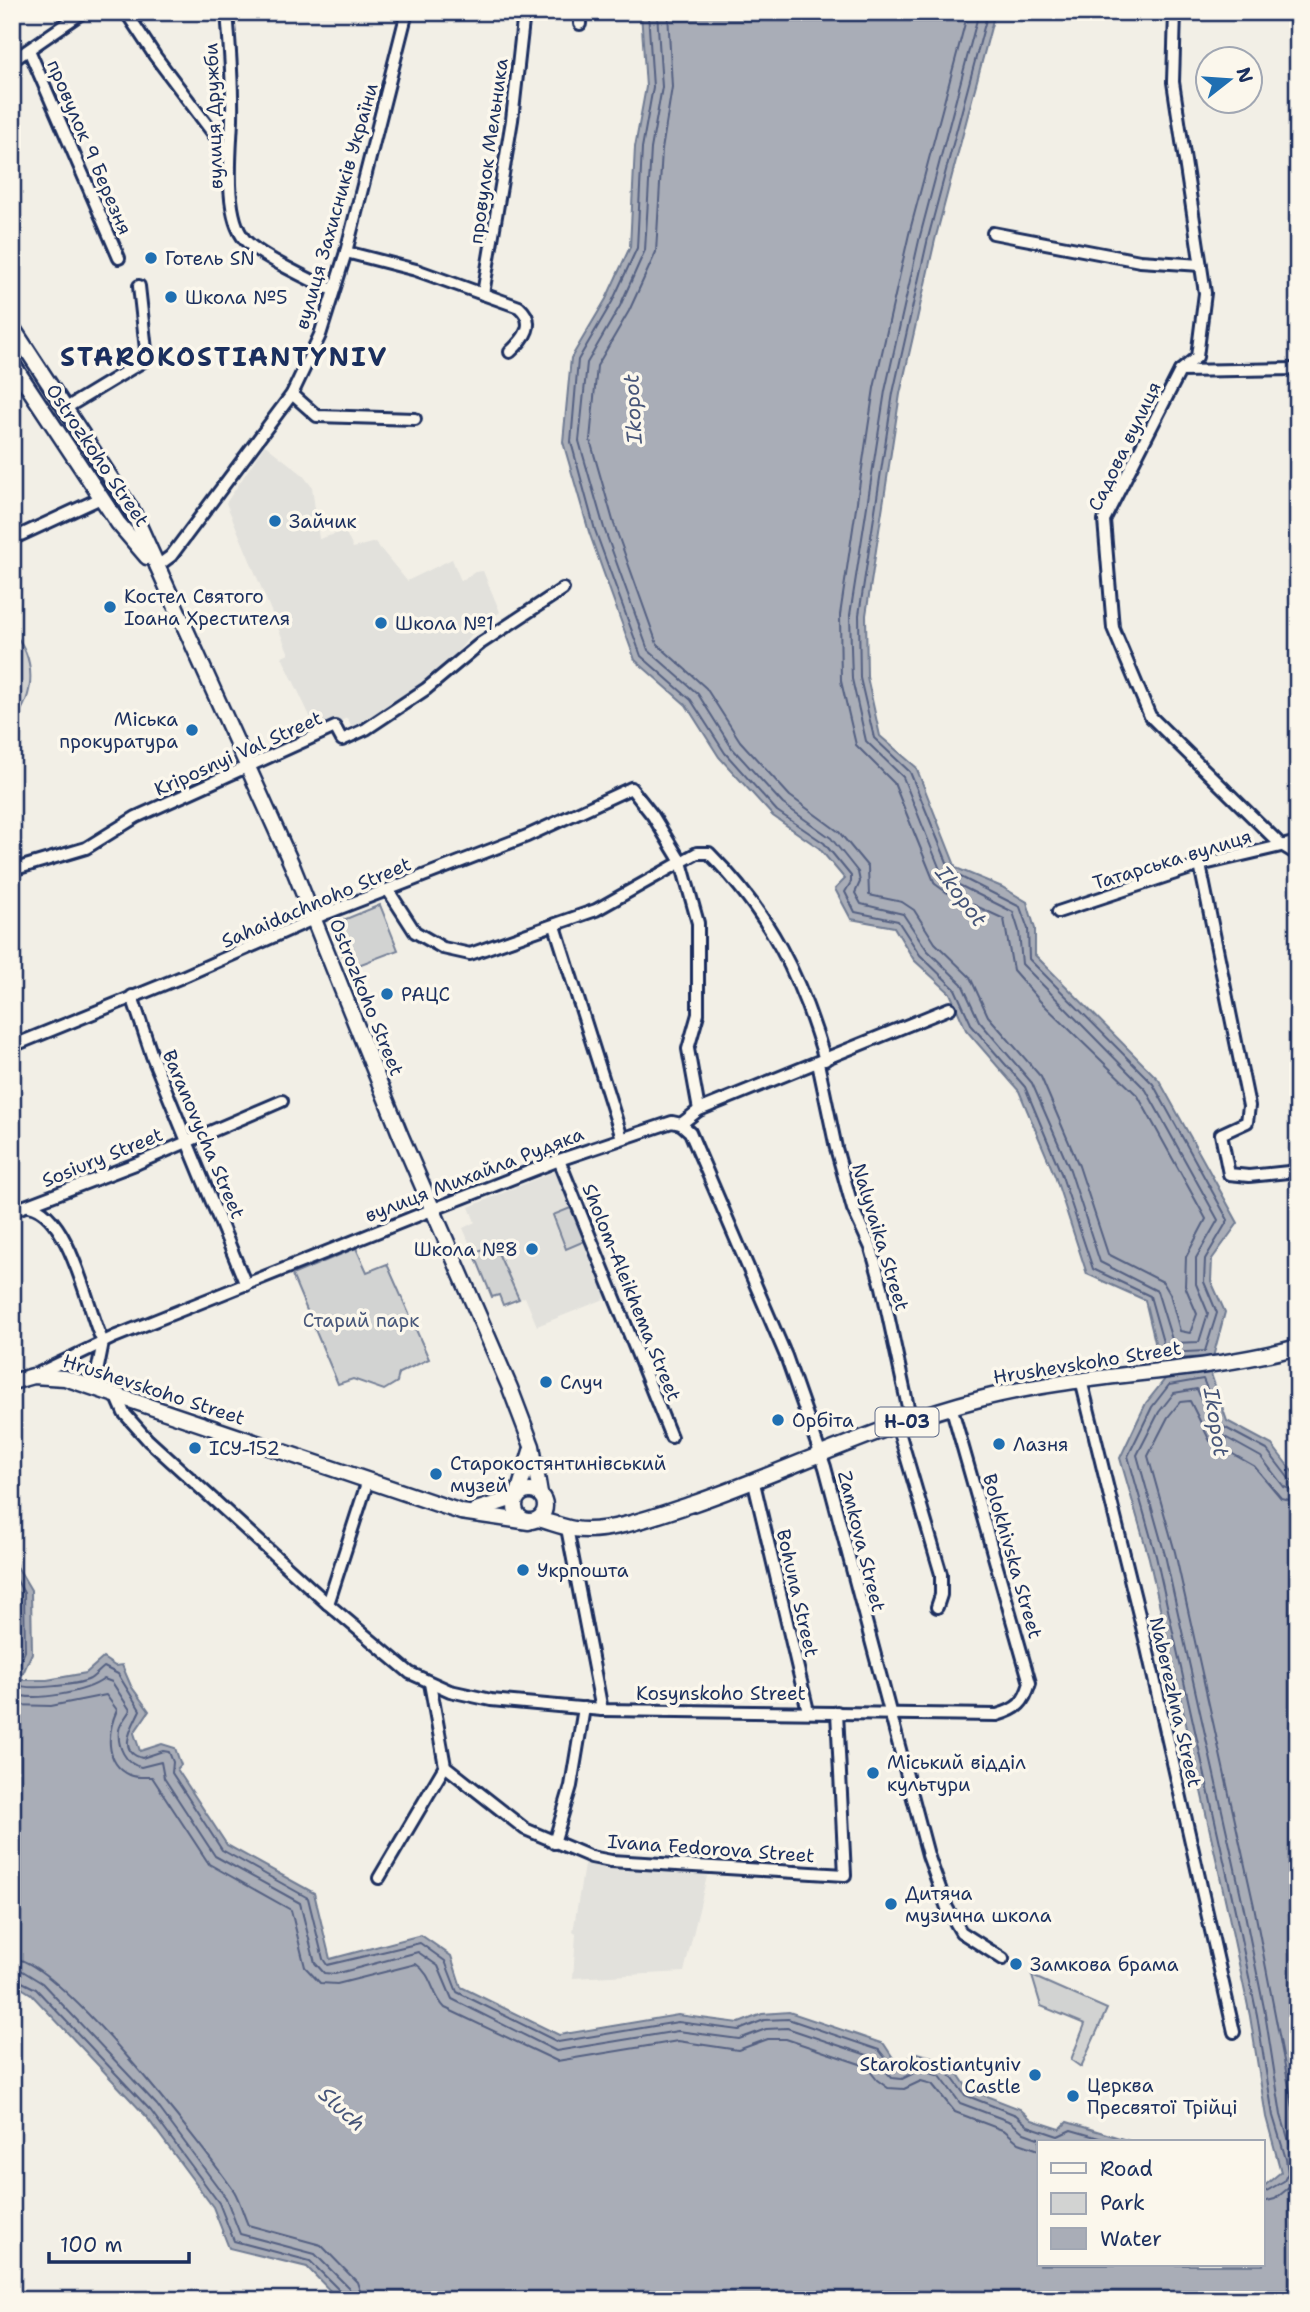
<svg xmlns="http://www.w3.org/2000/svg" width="1310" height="2312" font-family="'Shantell Sans',sans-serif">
<rect width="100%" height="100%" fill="#f2efe6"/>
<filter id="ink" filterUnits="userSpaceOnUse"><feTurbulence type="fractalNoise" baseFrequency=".0143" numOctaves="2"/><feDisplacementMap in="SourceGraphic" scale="14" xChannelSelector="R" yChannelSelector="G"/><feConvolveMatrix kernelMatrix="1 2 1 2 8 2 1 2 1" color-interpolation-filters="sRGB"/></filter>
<g filter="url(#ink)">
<!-- built -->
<g fill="#e2e1dc">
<polygon points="265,445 302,474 312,487 319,539 345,531 353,548 375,542 407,581 452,559 461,581 475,572 483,571 500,612 472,634 445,667 393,706 353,728 347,718 317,731 282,657 289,654 226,503"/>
<polygon points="560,1169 612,1296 537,1326 525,1297 504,1306 499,1295 492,1297 463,1228 475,1222 469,1207"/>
<polygon points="585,1859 707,1876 684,1972 573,1978 576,1934 573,1932"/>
</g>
<!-- green -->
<g fill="#d2d3d2" stroke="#768198" stroke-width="2">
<polygon points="12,334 129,511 119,517 12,354"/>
<path d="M12,631C36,657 37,696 12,722Z"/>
<polygon points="380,905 398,950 348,969 331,925"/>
<polygon points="573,1207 587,1240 566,1249 553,1215"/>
<polygon points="494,1244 519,1299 503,1305 499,1295 492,1297 474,1253"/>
<polygon points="356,1248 367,1272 387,1264 429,1359 399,1373 397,1382 384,1390 353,1379 338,1384 292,1275"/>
<polygon points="1032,1976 1107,2009 1081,2067 1071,2060 1085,2024 1041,2006"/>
</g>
<!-- water -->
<g fill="#a9adb7" stroke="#707b93" stroke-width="2">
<polygon points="641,12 995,12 935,240 900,394 866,615 867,677 880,736 916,767 956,868 1002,887 1027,902 1035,929 1035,955 1159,1080 1238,1223 1212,1259 1211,1281 1225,1312 1213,1357 1159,1359 1145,1300 1087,1274 1055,1176 1019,1091 966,1030 950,993 914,960 894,927 851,919 835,889 845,879 819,848 773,816 719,757 686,705 635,660 589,532 563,442 571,358 606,299 630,247 635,147 646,87"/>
<polygon points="1210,1371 1227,1421 1272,1445 1298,1479 1298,2300 339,2300 307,2267 229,2248 213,2207 145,2115 31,1994 12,1982 12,1558 31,1590 32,1653 20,1680 47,1680 86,1673 103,1658 115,1666 122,1665 131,1686 149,1711 134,1733 140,1751 162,1744 175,1748 181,1765 177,1769 227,1845 314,1893 330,1959 421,1935 451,1956 461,1987 559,2035 678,2015 739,2023 762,2014 789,2012 884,2044 897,2064 918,2053 950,2062 968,2089 1020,2109 1032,2120 1060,2129 1067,2122 1133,2142 1039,2142 1039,2265 1263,2265 1263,2187 1281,2172 1266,2117 1250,2016 1228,1912 1149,1558 1120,1458 1146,1403 1166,1378"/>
</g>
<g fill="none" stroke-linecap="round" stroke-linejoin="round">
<!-- shore -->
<g stroke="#546182" stroke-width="2">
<polyline points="648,12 653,87 642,148 637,248 612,302 578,360 571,442 595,530 641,656 691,700 725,753 777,811 824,843 851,876 851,882 845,892 855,912 898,921 920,955 955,989 972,1026 1025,1087 1061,1173 1093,1269 1150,1296 1166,1353 1205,1351 1217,1313 1204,1282 1205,1259 1228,1220 1153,1084 1029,959 1028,929 1020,907 951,872 910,772 874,738 860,678 859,615 893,393 928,238 988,12"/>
<polyline points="657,12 662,87 651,149 645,250 620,306 587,363 579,441 604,528 648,650 698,694 732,748 783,804 831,838 858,872 860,882 855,893 861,904 903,914 927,950 962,984 979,1021 1032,1083 1070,1170 1100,1262 1157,1291 1173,1343 1199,1342 1208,1313 1196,1284 1196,1258 1218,1220 1146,1090 1022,964 1019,931 1013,912 943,877 903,777 866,741 852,679 850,615 885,391 920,236 979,12"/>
<polyline points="668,12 672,87 662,150 656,252 629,311 597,366 590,440 614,524 657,644 706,688 740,741 790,796 839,832 868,867 869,895 902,902 914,910 935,943 970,977 988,1016 1041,1077 1079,1166 1108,1254 1163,1282 1170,1294 1180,1331 1190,1333 1197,1314 1185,1286 1186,1257 1206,1219 1138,1096 1040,1001 1013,970 1004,919 946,892 935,884 894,783 856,745 841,681 840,615 874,388 909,234 968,12"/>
<polyline points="1298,1502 1281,1498 1254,1466 1210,1441 1190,1401 1180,1402 1168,1417 1148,1456 1175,1552 1254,1906 1298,2133"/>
<path d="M12,1572L24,1593L25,1651L14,1676L16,1684C26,1691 78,1685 90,1679C95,1676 99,1671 104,1667L118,1674L140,1710C134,1724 115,1751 142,1758L163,1751L169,1752L173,1762L172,1773L222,1850L308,1898L323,1959L327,1965L420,1943L445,1961L457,1992L558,2042L678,2022L739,2030L764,2020L788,2019L879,2050L895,2070L919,2061L944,2067L965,2095L1016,2115L1028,2126L1058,2136L1071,2130L1113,2142"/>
<polyline points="12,1589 16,1595 16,1650 12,1659"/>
<path d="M12,1693C33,1703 87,1692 104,1679L112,1682L130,1710C127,1716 120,1723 119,1730C117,1746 125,1764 141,1767L161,1762L164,1778L215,1856L300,1903L315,1963L324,1973L335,1974L418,1952L438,1966L452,1999L556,2051L678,2031L739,2039L766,2029L787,2028L873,2057L892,2078L902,2079L920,2070L940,2076L960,2103L1011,2122L1024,2133L1049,2142"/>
<path d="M12,1705L51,1706L106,1695L117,1710C108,1730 103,1763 130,1775C137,1778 145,1777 152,1777L209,1864L291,1910L305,1967L320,1983L337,1984L416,1964C433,1975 431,1994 445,2008L557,2061L678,2041L738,2050L768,2039H786L866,2066L877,2080L888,2088L904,2089L921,2081L932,2084L955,2112L1005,2131L1019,2143L1039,2150"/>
<path d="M12,1958C58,1959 204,2148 234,2191C240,2201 243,2214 248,2225L321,2245L357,2282L363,2300"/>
<polyline points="12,1968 21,1970 42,1983 157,2105 226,2198 240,2234 315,2254 349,2288 352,2300"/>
<polyline points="12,1977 36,1989 151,2111 219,2203 234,2241 310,2261 341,2292 343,2300"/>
<polyline points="1263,2193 1284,2181 1288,2173 1286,2159 1273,2116 1257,2015 1235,1910 1156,1556 1128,1456 1152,1407 1169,1385 1203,1379 1222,1426 1267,1450 1290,1480 1298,1483"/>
<polyline points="1263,2202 1275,2199 1291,2186 1296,2174 1294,2158 1281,2115 1265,2013 1244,1909 1165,1555 1137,1455 1159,1412 1174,1393 1197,1389 1216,1432 1261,1457 1284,1487 1298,1491"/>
</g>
<!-- minor casing -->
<g stroke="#1b2f5e" stroke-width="16">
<g id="minor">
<polyline points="126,12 155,56 228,153"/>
<path d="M227,12C230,48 233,84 232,119C231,150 223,215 245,240C258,255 314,282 333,290"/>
<polyline points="580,12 580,24"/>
<polyline points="1175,12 1173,82 1205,293 1197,357 1180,371"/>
<polyline points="29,50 119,258"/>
<polyline points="12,61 83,12"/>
<polyline points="993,233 1140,261 1201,265"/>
<path d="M346,252L416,270L519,307C537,323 525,338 510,352"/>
<polyline points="483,294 512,120 524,12"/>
<polyline points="1298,369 1180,371 1104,520 1113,628 1150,716 1280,844 1298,855"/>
<polyline points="292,394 317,416 415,419"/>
<polyline points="66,408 147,359 139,286"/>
<polyline points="12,539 101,498"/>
<polyline points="156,567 171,556 292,394 320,335 346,252 407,12"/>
<polyline points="1200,865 1249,1106 1247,1122 1221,1134 1229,1174 1249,1176 1298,1171"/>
<polyline points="12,870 86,848 136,817 335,727 342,740 366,729 426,689 481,643 563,589"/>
<path d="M388,890L415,932L443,948L470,954L596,910L697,853H709C770,914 801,977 825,1060"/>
<polyline points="1058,912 1200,865 1298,842"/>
<polyline points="555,926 622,1138"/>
<polyline points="132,996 152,1056 246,1285"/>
<polyline points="12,1046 182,977 327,913 527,836 631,788 653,816 681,862 698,923 698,1014 688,1049 699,1110"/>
<polyline points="818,1063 836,1148 853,1209 871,1248 882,1287 911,1421"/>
<polyline points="681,1124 690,1132 786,1356 825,1467 928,1855 947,1908 961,1932 1003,1959"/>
<polyline points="559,1160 671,1437"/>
<path d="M29,1206C67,1212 86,1300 99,1333L103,1342L94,1387"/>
<polyline points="12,1211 138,1163 282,1101"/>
<polyline points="33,1376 114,1337 434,1209 559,1160 672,1122 681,1124 699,1110 950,1008"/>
<polyline points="1081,1380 1145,1639 1234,2032"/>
<path d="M117,1397L124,1413L148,1440L328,1604L410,1673L450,1691L491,1700L602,1710L997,1715C1018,1709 1024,1703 1030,1683L952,1409"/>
<polyline points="897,1425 941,1574 941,1595 937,1607"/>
<polyline points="754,1483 808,1711"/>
<polyline points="567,1528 602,1710"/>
<polyline points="328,1604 368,1480"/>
<polyline points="430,1683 445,1766 525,1829 591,1857 611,1861 845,1875 837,1712"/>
<polyline points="554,1843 571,1786 584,1708"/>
<polyline points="379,1878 445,1766"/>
</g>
</g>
<!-- major casing -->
<g stroke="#1b2f5e" stroke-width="19">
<g id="major">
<polyline points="12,327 133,512 292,865 400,1134 510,1388 532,1446 540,1494"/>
<polyline points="12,363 118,523 147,557"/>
<polyline points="12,1382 33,1376 65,1378 461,1512 529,1522"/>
<circle cx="530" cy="1506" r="15"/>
<polyline points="476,1510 517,1497 531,1451"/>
<path d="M538,1519C550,1522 562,1527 574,1529C607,1535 661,1514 692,1504C788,1471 881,1424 980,1399C1084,1372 1194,1375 1298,1347"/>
</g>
</g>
<!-- minor -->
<use href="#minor" stroke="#fbf7ec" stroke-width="10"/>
<!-- major -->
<use href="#major" stroke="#fbf7ec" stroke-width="14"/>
</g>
</g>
<!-- markers -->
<g fill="#1f6fb2" stroke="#fbf7ec" stroke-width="2.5">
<circle cx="151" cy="258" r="7"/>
<circle cx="171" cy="297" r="7"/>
<circle cx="275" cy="521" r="7"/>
<circle cx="110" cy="607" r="7"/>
<circle cx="381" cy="623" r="7"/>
<circle cx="192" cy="730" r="7"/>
<circle cx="387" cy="994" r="7"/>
<circle cx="532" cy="1249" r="7"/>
<circle cx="546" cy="1382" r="7"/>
<circle cx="778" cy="1420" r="7"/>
<circle cx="999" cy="1444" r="7"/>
<circle cx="195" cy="1448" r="7"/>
<circle cx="436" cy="1474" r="7"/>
<circle cx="523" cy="1570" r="7"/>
<circle cx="873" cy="1773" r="7"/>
<circle cx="891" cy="1904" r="7"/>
<circle cx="1016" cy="1964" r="7"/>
<circle cx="1035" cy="2075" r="7"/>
<circle cx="1073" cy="2096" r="7"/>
</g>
<g text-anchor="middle" stroke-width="7" stroke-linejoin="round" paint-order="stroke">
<!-- shield labels -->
<rect fill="#fbf7ec" stroke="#5e6b89" stroke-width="2" x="875.5" y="1407.5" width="63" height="29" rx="5"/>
<g font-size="18" font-weight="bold" fill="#1b2f5e">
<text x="907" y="1428">Н-03</text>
</g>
<!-- street labels -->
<g font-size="19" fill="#1b2f5e" stroke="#fbf7ec">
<text transform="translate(213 116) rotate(-92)" y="7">вулиця Дружби</text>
<text transform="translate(90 147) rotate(67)" y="7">провулок 9 Березня</text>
<text transform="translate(488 151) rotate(-82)" y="7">провулок Мельника</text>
<text transform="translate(336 206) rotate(-74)" y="7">вулиця Захисників України</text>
<text transform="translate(1124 446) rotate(-64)" y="7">Садова вулиця</text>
<text transform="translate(98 455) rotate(56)" y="7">Ostrozkoho Street</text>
<text transform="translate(238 753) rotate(-24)" y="7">Kriposnyi Val Street</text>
<text transform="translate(1172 859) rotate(-17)" y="7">Татарська вулиця</text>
<text transform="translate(316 902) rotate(-23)" y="7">Sahaidachnoho Street</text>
<text transform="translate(367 997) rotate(68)" y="7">Ostrozkoho Street</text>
<text transform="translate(204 1134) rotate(67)" y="7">Baranovycha Street</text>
<text transform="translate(102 1157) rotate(-22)" y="7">Sosiury Street</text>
<text transform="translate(474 1174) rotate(-21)" y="7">вулиця Михайла Рудяка</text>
<text transform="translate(881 1237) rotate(73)" y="7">Nalyvaika Street</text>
<text transform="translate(632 1292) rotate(68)" y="7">Sholom-Aleikhema Street</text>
<text transform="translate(1087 1362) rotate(-9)" y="7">Hrushevskoho Street</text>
<text transform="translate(154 1389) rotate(18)" y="7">Hrushevskoho Street</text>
<text transform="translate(862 1541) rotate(76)" y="7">Zamkova Street</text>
<text transform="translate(1013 1556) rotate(74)" y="7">Bolokhivska Street</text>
<text transform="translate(798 1593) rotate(77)" y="7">Bohuna Street</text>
<text x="721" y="1700">Kosynskoho Street</text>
<text transform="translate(1176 1702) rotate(77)" y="7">Naberezhna Street</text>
<text transform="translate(711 1848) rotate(4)" y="7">Ivana Fedorova Street</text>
</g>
<!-- poi labels -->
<g font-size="19" fill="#1b2f5e" stroke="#fbf7ec" text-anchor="start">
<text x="165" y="265">Готель SN</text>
<text x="185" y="304">Школа №5</text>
<text x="289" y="528">Зайчик</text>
<text x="124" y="603">Костел Святого<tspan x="124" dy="22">Іоана Хрестителя</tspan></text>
<text x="395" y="630">Школа №1</text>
<text x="178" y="726" text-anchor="end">Міська<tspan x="178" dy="22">прокуратура</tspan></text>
<text x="401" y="1001">РАЦС</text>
<text x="518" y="1256" text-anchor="end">Школа №8</text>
<text x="560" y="1389">Случ</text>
<text x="792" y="1427">Орбіта</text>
<text x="1013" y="1451">Лазня</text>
<text x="209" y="1455">ІСУ-152</text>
<text x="450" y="1470">Старокостянтинівський<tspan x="450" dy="22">музей</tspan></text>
<text x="537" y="1577">Укрпошта</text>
<text x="887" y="1769">Міський відділ<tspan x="887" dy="22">культури</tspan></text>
<text x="905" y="1900">Дитяча<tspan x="905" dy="22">музична школа</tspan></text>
<text x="1030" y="1971">Замкова брама</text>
<text x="1021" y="2071" text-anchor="end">Starokostiantyniv<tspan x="1021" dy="22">Castle</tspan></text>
<text x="1087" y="2092">Церква<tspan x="1087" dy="22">Пресвятої Трійці</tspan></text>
</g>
<!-- park labels -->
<g font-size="19" fill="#49587b" stroke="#fbf7ec">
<text x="361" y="1327">Старий парк</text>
</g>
<!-- water labels -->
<g font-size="21" font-style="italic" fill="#465579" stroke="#fbf7ec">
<text transform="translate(633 409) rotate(-93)" y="7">Ikopot</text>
<text transform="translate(961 896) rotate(53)" y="7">Ikopot</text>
<text transform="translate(1216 1422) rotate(81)" y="7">Ikopot</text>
<text transform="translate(342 2109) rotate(42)" y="7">Sluch</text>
</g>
<!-- district labels -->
<g font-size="26" font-weight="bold" letter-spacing="2" fill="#1b2f5e" stroke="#fbf7ec">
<text x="224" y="366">STAROKOSTIANTYNIV</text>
</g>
</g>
<!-- margin -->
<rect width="1310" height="2312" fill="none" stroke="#fbf7ec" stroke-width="42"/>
<rect x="21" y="21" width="1268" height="2270" fill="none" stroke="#1b2f5e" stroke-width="2.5" filter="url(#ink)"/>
<!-- legend -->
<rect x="1037" y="2140" width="228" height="126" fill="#fbf7ec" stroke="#a1a7b3" stroke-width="2"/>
<rect x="1051" y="2163" width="35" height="10" fill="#fbf7ec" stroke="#a1a7b3" stroke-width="2"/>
<text x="1100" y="2176" font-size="21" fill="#1b2f5e">Road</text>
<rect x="1051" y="2193" width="35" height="21" fill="#d2d3d2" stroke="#a1a7b3" stroke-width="2"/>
<text x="1100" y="2210" font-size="21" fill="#1b2f5e">Park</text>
<rect x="1051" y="2228" width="35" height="21" fill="#a9adb7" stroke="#a1a7b3" stroke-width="2"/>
<text x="1100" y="2246" font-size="21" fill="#1b2f5e">Water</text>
<!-- north arrow -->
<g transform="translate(1229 80) rotate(73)"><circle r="33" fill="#fbf7ec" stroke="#a1a7b3" stroke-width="2"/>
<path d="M0-5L12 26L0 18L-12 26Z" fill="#1f6fb2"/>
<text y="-10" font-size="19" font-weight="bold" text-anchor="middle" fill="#1b2f5e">N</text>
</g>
<!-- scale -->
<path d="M49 2252v10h140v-10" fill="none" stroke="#1b2f5e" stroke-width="3.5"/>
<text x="60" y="2252" font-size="21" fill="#1b2f5e" stroke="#fbf7ec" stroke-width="5" paint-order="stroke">100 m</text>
</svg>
